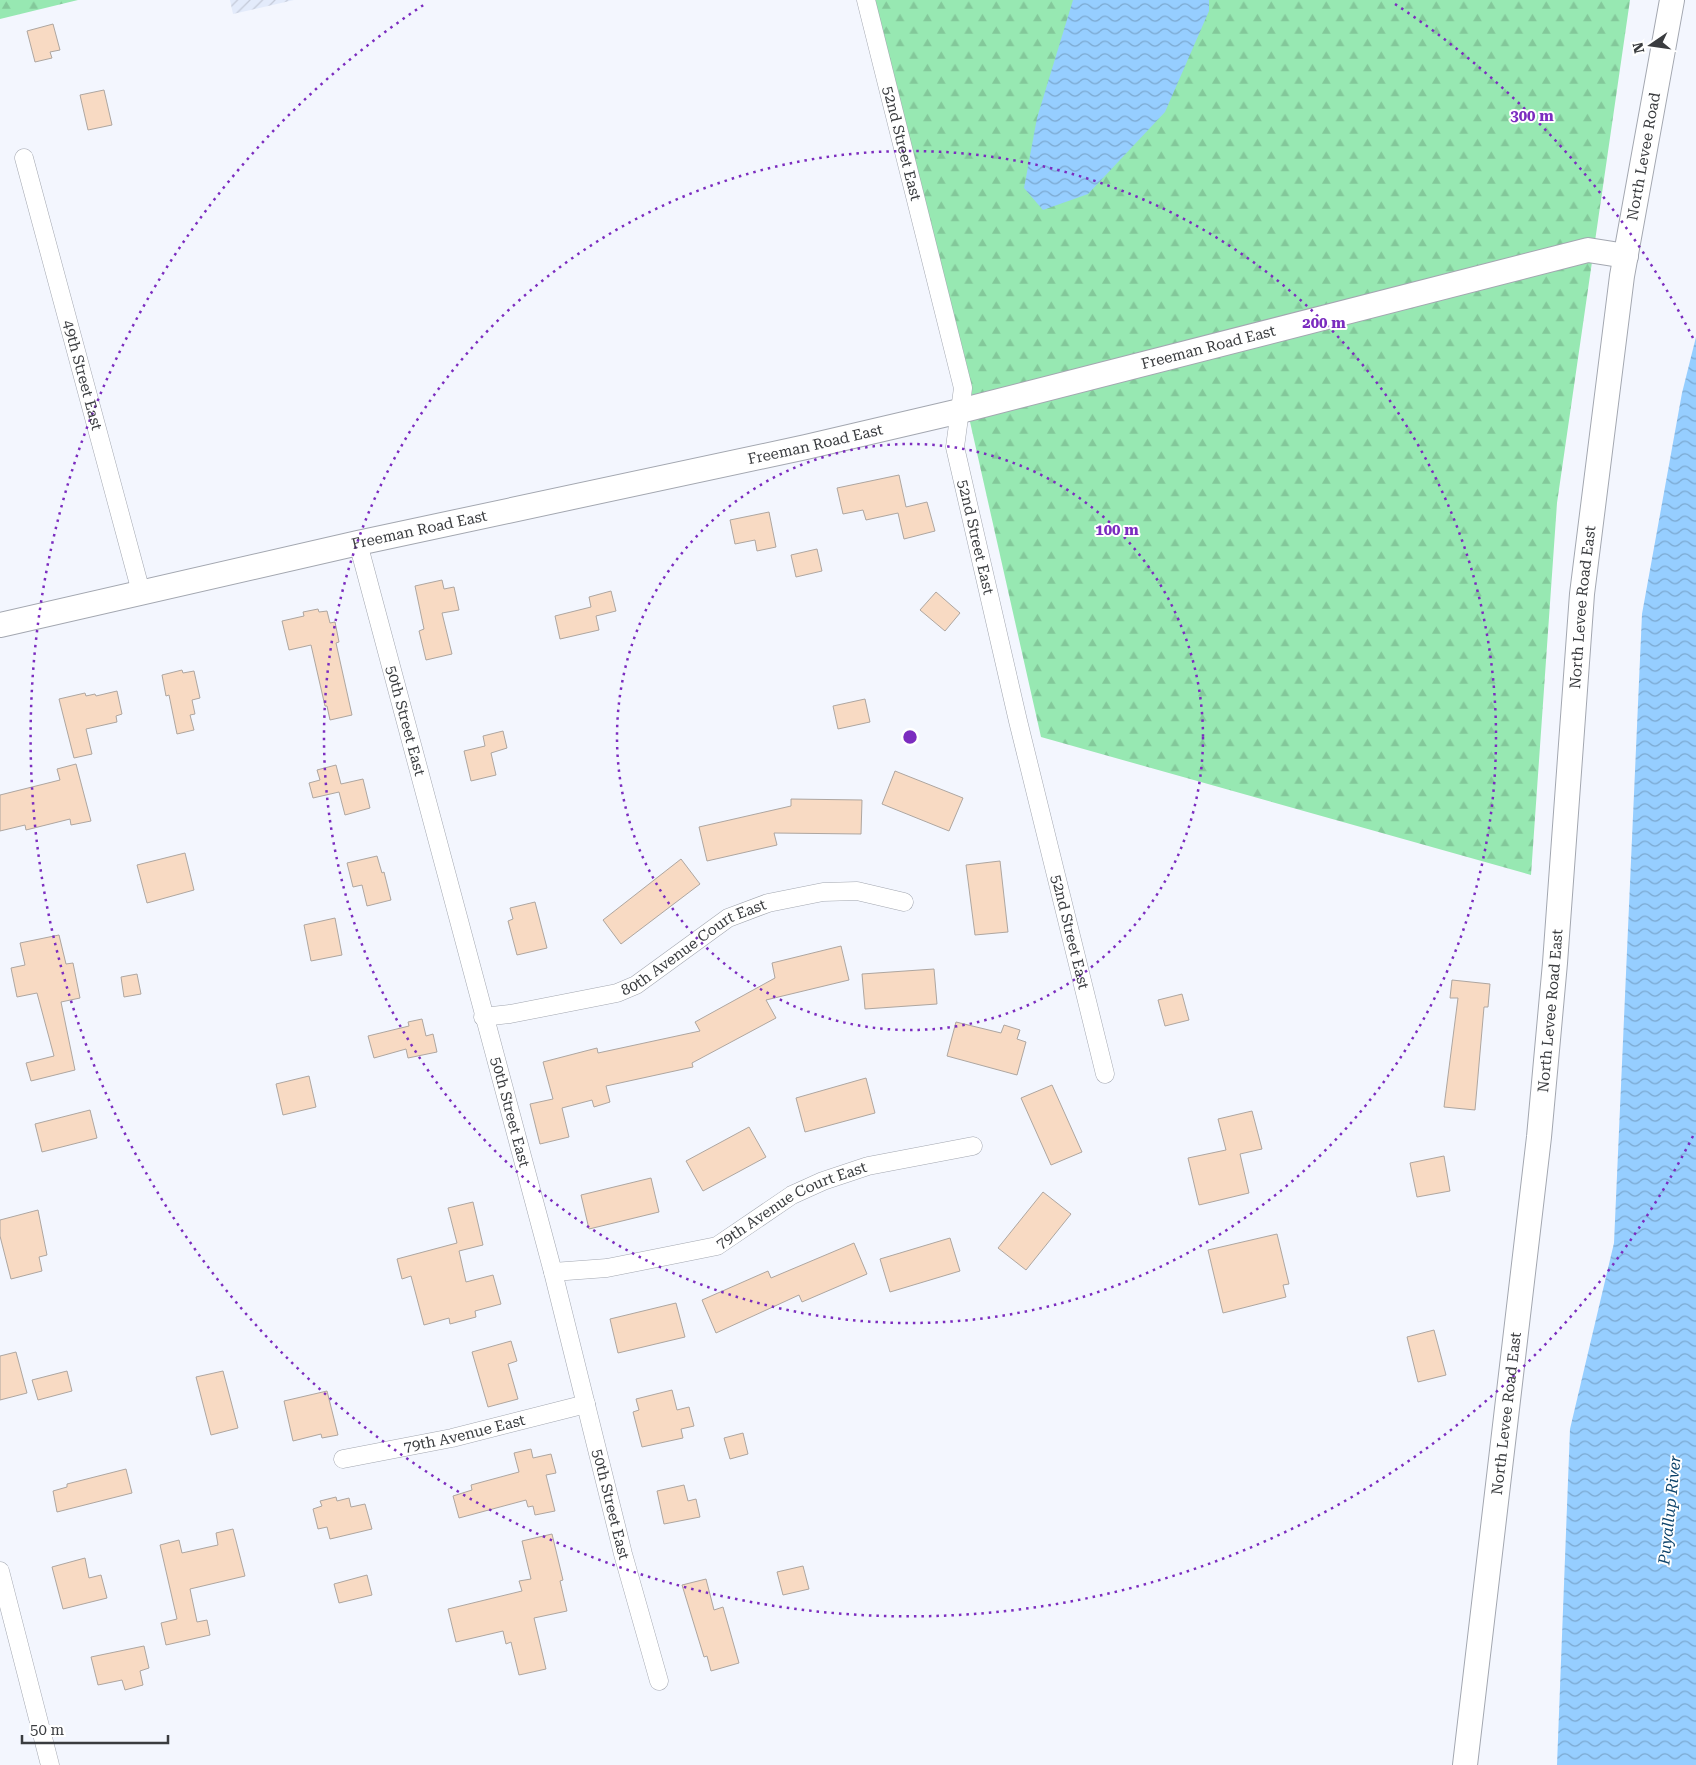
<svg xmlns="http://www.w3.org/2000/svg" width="1696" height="1765" font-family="'Roboto Serif',serif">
<defs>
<pattern id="industrial-furrows" width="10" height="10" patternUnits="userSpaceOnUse" patternTransform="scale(1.25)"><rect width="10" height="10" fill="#e3ebfb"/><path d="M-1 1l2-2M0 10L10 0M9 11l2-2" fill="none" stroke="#c4cad8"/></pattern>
<pattern id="forest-firs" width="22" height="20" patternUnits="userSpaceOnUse" patternTransform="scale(1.25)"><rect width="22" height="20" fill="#97e8b2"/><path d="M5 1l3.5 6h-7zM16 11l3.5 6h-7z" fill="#83c89a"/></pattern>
<pattern id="water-waves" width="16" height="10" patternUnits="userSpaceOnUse" patternTransform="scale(1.25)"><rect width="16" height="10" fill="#96ceff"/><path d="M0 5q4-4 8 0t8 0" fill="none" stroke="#7ba8d0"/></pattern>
</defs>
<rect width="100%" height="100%" fill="#f3f6fe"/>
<!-- industrial -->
<polygon fill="url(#industrial-furrows)" points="230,0 294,0 233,14"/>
<!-- forest -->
<g fill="url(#forest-firs)">
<polygon points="0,0 78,0 0,19"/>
<polygon points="875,0 1630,0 1557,503 1531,875 1041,737"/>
</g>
<!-- water -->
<g fill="url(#water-waves)">
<polygon points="1073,0 1209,0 1209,11 1165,112 1088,194 1043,210 1024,188 1037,118"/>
<polygon points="1696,337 1696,1765 1557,1765 1570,1429 1614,1243 1642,614 1682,393"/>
</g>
<!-- building -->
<g fill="#f8dac3" stroke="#aea6a0">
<polygon points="53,24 60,50 50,52 52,58 35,62 27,31"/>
<polygon points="104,90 112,125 88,130 80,95"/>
<polygon points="899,475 906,507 927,502 935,531 904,539 898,513 866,520 863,510 843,514 837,488"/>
<polygon points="769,512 776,547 757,551 755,540 735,544 730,520"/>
<polygon points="817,549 822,571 796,577 791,555"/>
<polygon points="442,580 444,589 454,587 459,610 442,613 452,654 426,660 419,631 424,629 415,586"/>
<polygon points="611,591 616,611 596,616 599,630 560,639 555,616 591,607 589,597"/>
<polygon points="936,592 960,613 945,631 920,610"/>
<polygon points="318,609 319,612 327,611 330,623 335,622 339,642 336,643 352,715 330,720 327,706 325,706 311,645 289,650 282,621 304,616 303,612"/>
<polygon points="182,670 183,673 194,671 200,698 192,700 195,714 190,715 194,730 177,734 169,695 166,696 162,675"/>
<polygon points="117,691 122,714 116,716 117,722 86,729 92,754 74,758 59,699 85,693 86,696 95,694 96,696"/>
<polygon points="865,699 870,722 838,729 833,706"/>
<polygon points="503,731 507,748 491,753 496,775 471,781 464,751 485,746 483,736"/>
<polygon points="76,764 91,821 71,825 70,819 26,830 25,825 0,831 0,795 60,780 57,769"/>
<polygon points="336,765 341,784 363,779 370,808 345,815 339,792 313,798 309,783 320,780 317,770"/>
<polygon points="895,771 963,798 949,831 882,804"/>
<polygon points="791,799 862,800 861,834 774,833 777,845 707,861 699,827 791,806"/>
<polygon points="185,853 194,890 147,903 137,865"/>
<polygon points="377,856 382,873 384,872 391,900 367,906 362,885 353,887 347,863"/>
<polygon points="681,859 700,884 621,944 603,920"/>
<polygon points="1000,861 1008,932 975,935 966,865"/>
<polygon points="535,902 547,948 517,955 508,921 513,919 510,908"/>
<polygon points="335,918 342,955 311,961 304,925"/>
<polygon points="59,935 66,964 73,963 80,998 61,1002 75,1070 31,1081 26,1063 54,1056 37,993 17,997 11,968 25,965 20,943"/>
<polygon points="841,946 849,980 766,1000 776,1018 692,1063 693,1067 606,1086 610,1102 594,1107 592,1100 562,1108 569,1137 540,1144 530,1104 553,1099 543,1062 597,1048 598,1053 700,1031 695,1022 775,978 772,963"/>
<polygon points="934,969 937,1004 865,1009 862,974"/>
<polygon points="137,974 141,994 124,997 121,977"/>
<polygon points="1452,980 1490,984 1488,1007 1484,1007 1475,1110 1444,1107 1458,998 1450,998"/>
<polygon points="1182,994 1189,1020 1165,1026 1158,1000"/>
<polygon points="422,1019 426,1036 433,1034 437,1052 408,1058 406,1049 374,1058 368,1036 409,1026 408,1022"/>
<polygon points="956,1022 1001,1033 1004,1025 1020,1030 1017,1039 1026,1042 1017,1075 947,1056"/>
<polygon points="309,1076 316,1107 283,1115 276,1084"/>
<polygon points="866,1078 875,1113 805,1132 796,1098"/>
<polygon points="1052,1085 1082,1152 1051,1165 1021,1098"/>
<polygon points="90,1110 97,1138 42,1152 35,1124"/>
<polygon points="1252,1111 1262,1149 1240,1154 1249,1193 1199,1205 1188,1158 1226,1150 1218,1119"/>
<polygon points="749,1127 766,1157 703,1191 686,1161"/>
<polygon points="1444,1156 1450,1191 1417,1197 1410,1163"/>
<polygon points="651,1178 659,1212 589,1229 581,1195"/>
<polygon points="1043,1192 1071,1214 1026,1270 998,1248"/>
<polygon points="473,1202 483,1245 459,1251 466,1282 493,1275 501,1304 475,1311 476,1317 450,1324 449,1318 424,1325 411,1276 402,1279 397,1259 457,1243 448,1208"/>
<polygon points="38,1210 47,1255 39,1257 42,1271 11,1279 0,1236 0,1220"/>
<polygon points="1277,1234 1289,1284 1283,1285 1286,1297 1223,1313 1208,1250"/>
<polygon points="950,1238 960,1271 890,1292 880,1259"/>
<polygon points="854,1243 867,1274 802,1302 799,1295 716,1333 702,1300 768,1271 771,1278"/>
<polygon points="676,1303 685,1337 618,1353 610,1319"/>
<polygon points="1434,1330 1446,1375 1418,1382 1407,1337"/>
<polygon points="511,1341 517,1361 508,1364 518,1399 488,1407 472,1352"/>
<polygon points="16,1352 27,1393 0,1400 0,1356"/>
<polygon points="67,1371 72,1391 38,1400 32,1380"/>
<polygon points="223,1371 238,1428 211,1435 196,1377"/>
<polygon points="672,1390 677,1410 689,1407 694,1426 681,1429 683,1438 642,1447 633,1412 639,1410 636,1399"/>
<polygon points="327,1391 338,1435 322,1438 321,1434 293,1441 284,1401"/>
<polygon points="743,1433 748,1454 730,1459 724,1438"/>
<polygon points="531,1449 533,1458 551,1454 556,1473 546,1475 555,1511 535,1515 533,1506 528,1507 526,1500 459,1518 453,1496 472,1490 471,1485 519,1472 514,1453"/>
<polygon points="126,1469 132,1493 57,1512 53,1491 67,1487 67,1484"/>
<polygon points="684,1485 688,1501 696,1499 700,1517 664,1524 657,1491"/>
<polygon points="336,1497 337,1501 349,1498 351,1507 365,1504 372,1529 330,1539 327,1527 318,1529 313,1509 322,1506 320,1501"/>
<polygon points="233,1529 245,1576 190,1589 197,1622 207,1620 210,1635 166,1645 161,1623 177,1619 160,1545 179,1540 182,1553 218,1545 216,1533"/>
<polygon points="552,1534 563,1580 560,1581 567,1611 534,1618 546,1669 519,1675 511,1642 506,1644 503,1631 456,1642 448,1609 522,1591 519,1581 531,1579 522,1541"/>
<polygon points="85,1558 89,1578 101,1575 107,1598 63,1609 52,1567"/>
<polygon points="803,1566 809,1589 783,1595 777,1572"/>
<polygon points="367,1575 372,1595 339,1603 334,1584"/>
<polygon points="706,1579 714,1610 723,1607 739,1663 711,1671 707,1656 704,1657 682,1585"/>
<polygon points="144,1646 149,1668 140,1671 143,1685 125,1690 122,1680 98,1685 91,1657"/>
</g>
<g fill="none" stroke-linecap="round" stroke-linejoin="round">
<!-- street casing -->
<g stroke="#a3a7b0" stroke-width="19">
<g id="street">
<path id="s1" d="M866,0L963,388L955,447L1018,721L1105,1074"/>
<path id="s2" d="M24,158L141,592"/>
<path id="s3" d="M358,543L553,1272L623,1554L659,1681"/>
<path id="s4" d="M483,1017L510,1014L617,993L636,985L728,918L768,903L823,892L857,891L904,902"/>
<path id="s5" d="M553,1272L607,1268L717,1246L792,1195L823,1181L868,1166L973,1146"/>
<path id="s6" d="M343,1459L452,1438L586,1404"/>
<polyline points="0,1571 50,1765"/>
</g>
</g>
<!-- secondary casing -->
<g stroke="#a3a7b0" stroke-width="26">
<g id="secondary">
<path id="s7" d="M0,625L358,543L806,447L960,411L1588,250L1626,256"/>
<path id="s8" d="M1465,1765L1539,1137L1555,963L1582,594L1622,276L1672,0"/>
</g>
</g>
<!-- street -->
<use href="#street" stroke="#fff" stroke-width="18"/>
<!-- secondary -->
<use href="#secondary" stroke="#fff" stroke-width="24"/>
</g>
<!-- distance rings -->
<g fill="none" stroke="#7b2cbf" stroke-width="2.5" stroke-dasharray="2.5 5">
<circle cx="910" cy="737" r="293"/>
<circle cx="910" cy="737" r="586"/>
<path d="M1693 1136A879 879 0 1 1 425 4M1395 4A879 879 0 0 1 1693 338"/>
</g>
<g text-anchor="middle" stroke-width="4" stroke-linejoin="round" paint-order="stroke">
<!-- street labels -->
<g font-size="15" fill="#3a3c3f" stroke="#fff">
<text dy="5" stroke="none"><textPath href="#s1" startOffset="148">52nd Street East</textPath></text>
<text dy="5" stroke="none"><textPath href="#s8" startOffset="1619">North Levee Road</textPath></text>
<text dy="5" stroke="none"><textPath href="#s7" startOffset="1240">Freeman Road East</textPath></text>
<text dy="5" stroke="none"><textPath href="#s2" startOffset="225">49th Street East</textPath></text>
<text dy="5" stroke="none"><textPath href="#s7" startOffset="835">Freeman Road East</textPath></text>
<text dy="5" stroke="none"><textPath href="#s7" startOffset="430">Freeman Road East</textPath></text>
<text dy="5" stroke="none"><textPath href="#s1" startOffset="552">52nd Street East</textPath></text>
<text dy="5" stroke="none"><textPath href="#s8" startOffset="1164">North Levee Road East</textPath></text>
<text dy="5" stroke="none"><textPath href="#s3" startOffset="184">50th Street East</textPath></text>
<text dy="5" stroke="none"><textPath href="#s1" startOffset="958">52nd Street East</textPath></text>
<text dy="5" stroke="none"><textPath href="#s4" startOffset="226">80th Avenue Court East</textPath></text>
<text dy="5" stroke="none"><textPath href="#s8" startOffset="759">North Levee Road East</textPath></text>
<text dy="5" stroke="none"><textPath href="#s3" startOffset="589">50th Street East</textPath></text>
<text dy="5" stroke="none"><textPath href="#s5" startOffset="252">79th Avenue Court East</textPath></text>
<text dy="5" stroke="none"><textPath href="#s8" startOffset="354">North Levee Road East</textPath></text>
<text dy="5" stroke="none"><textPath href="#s6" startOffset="124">79th Avenue East</textPath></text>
<text dy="5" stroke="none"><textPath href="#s3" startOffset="994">50th Street East</textPath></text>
</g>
<!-- water labels -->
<g font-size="16" font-style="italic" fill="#0e446b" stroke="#fff">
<text transform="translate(1669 1510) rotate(-84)" y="6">Puyallup River</text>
</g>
</g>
<circle cx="910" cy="737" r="8" fill="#7b2cbf" stroke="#fff" stroke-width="2.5"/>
<g font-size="15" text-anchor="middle" font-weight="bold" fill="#7b2cbf" stroke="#fff" stroke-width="4" stroke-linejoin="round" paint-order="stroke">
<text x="1532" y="121">300 m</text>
<text x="1324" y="328">200 m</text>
<text x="1117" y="535">100 m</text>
</g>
<!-- north arrow -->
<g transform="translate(1651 45) rotate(257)" stroke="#ffffff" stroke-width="4" paint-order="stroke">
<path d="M0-4L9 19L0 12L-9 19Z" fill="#3a3c3f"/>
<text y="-8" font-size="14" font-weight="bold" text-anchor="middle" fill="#3a3c3f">N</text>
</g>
<!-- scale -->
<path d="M22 1735v8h146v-8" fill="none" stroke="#3a3c3f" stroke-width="2.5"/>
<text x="30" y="1735" font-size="15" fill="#3a3c3f" stroke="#ffffff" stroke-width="4" paint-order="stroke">50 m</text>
</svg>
